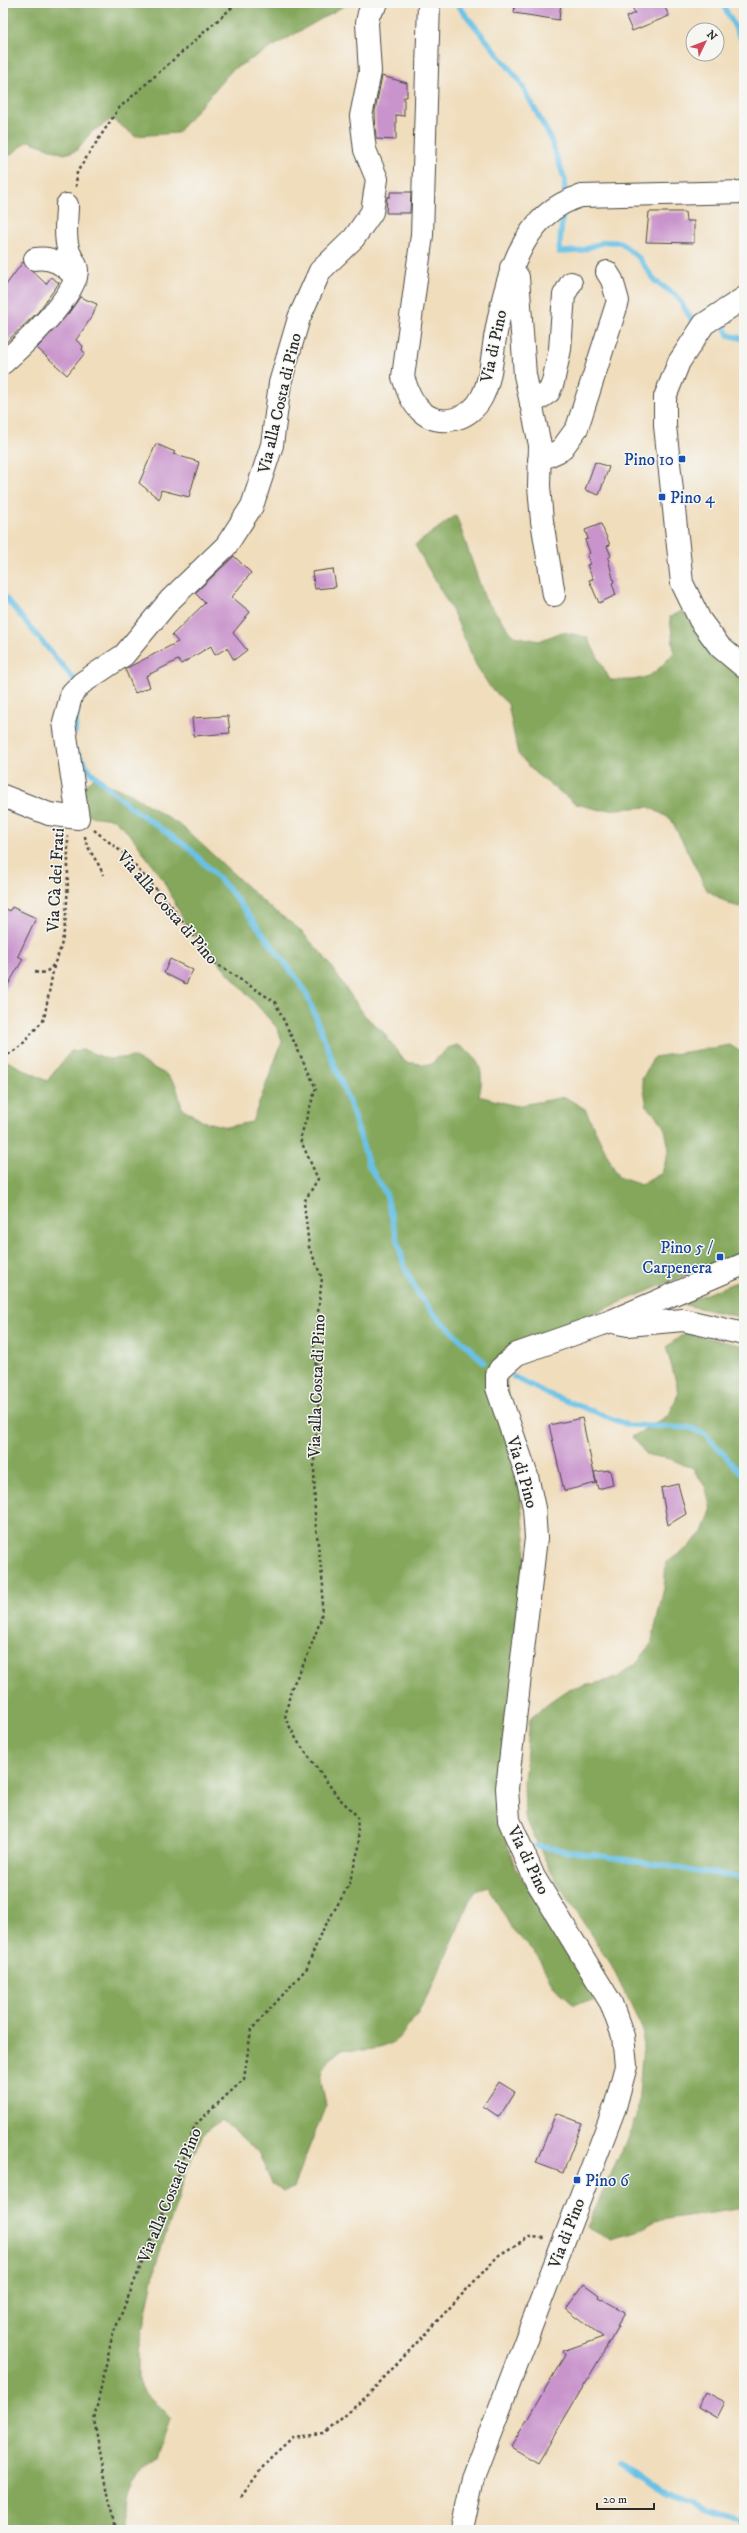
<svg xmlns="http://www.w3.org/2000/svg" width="747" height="2533" font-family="'IM FELL DW Pica',serif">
<rect width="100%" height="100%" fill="#f6f6f2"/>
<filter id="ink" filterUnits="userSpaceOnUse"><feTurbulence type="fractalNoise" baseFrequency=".025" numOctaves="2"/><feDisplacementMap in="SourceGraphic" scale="8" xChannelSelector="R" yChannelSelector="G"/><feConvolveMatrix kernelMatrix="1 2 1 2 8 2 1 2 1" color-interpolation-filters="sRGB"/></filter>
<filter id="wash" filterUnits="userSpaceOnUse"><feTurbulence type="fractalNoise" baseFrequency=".012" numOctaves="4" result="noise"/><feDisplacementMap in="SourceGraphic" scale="16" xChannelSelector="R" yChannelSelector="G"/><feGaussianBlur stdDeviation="0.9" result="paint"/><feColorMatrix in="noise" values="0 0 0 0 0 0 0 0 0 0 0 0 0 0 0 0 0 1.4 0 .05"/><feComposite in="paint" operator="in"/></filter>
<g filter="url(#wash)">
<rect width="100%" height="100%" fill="#f0ddbc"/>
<!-- forest -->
<g fill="#84a75c" stroke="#586944">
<polygon points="3,3 349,3 232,70 177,133 135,136 112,119 91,132 76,151 64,154 29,141 3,160"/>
<path d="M456,515L485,599L514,636L539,641L562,632L587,637L610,680C645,681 652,679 674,652L670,617L682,611L735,674L744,679V908L729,904L707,890L671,819L649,807L600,810L576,804L535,773L518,754L508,704L490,687L476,665L453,612L415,545Z"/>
<path d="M93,778L131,794L184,828L268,906L298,928L323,955L365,1016L383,1032L405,1062L430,1065L448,1048L457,1045C480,1055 485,1073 479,1096L516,1106L565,1097L585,1109L618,1177L641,1185L662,1173L669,1149L664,1125L647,1106L642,1079L654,1057L730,1045L744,1054V1251L518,1345L503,1354L526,1546L505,1838L515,1867L600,2001L573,2003L554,1987L537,1955L512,1929L488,1886L476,1891L469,1901C456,1933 419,2030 390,2044C374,2052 358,2050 342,2049L331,2058L324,2068L321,2080L326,2105L293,2188L282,2192L273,2185L258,2152L222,2120L204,2133L188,2168L156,2264L138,2352V2378L144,2391L171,2419L158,2460C123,2474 126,2498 126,2530H3V1059L47,1081L71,1051L84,1050L108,1059L133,1057L167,1075L176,1085L182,1108L202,1121L226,1127L252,1122L282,1042L278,1029L186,925L163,880L133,838L114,819L88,816L81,792Z"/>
<polygon points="744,1279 744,1318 681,1304"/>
<polygon points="685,1333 744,1346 744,2207 655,2221 633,2234 610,2240 587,2227 637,2117 644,2033 615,1972 551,1872 525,1817 524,1781 530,1719 548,1703 567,1690 617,1678 636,1663 651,1645 664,1588 666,1563 686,1549 703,1532 711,1511 706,1488 693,1469 671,1459 647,1455 632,1437 669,1415 679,1392 666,1347"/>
</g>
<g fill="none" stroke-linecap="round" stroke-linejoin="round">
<!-- stream -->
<g stroke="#69c1e6" stroke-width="5.5">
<polyline points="456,3 519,80 549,135 565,180 564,198"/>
<polyline points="722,3 744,44"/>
<polyline points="563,211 559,252 580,251 604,242 620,242 639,258 655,281 677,296 692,320"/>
<polyline points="724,325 728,335 744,339"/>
<polyline points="3,595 76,682"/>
<polyline points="75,732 77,709"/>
<polyline points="76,751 91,772 129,806 189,848 228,888 298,980 307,995 351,1107 369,1166 386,1194 404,1266 418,1294 436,1316 484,1362"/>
<polyline points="514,1377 546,1393 628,1425 691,1428 706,1435 744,1476"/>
<polyline points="536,1846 744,1878"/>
<polyline points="622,2464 666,2495 744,2522"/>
</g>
</g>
<g id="blocks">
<!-- building -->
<g fill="#c994cc">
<polygon points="515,3 561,3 559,20 514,13"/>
<polygon points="630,3 663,3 669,16 632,31 626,17 635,13"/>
<polygon points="382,76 407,83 407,97 404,97 404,116 396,115 396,140 376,139 375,111"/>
<polygon points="390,192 411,192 410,213 386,213 387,197 390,197"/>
<polygon points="649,212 685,212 686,221 694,221 694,243 646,242"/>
<polygon points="23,262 46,284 51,277 59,283 38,312 3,345 3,289"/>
<polygon points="80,297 97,304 93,315 76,340 83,346 82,350 85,353 67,375 37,348 68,314"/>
<polygon points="156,444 175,452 173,454 199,462 189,497 161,490 159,499 139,483"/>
<polygon points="595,462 609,467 599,495 585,490"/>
<polygon points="601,524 610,545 607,546 611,556 608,558 614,582 612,583 616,595 599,603 589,580 593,579 587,565 590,564 587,555 590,553 585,540 588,539 585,530"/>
<polygon points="234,556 251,573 232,597 250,612 233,633 247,650 234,660 227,648 215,655 211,646 181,664 178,660 146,676 150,687 135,693 125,669 178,642 172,635 205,603 195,593"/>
<polygon points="333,569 336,587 315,589 312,572"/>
<polygon points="228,716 230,733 194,736 192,718"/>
<polygon points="3,907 10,911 12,907 36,918 18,956 23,959 3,994"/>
<polygon points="170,959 193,970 186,984 164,973"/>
<polygon points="582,1418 596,1483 564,1491 549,1425"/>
<polygon points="610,1470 613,1485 598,1489 594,1472"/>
<polygon points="678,1484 686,1514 668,1525 661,1488"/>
<polygon points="499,2082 515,2092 499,2117 483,2106"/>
<polygon points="556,2113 582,2123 563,2173 536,2163"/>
<polygon points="584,2284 599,2295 598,2297 625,2312 617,2326 619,2326 538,2463 511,2447 565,2355 563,2351 603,2337 566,2309"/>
<polygon points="706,2392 725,2402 717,2418 698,2407"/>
</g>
</g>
</g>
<g filter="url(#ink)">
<use href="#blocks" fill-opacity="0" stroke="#494641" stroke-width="1"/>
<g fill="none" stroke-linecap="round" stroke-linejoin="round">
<!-- minor casing -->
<g stroke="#494641" stroke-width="24">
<g id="minor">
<path d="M429,3L422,235L403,377C407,389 411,402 421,411C440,429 471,419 482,397C491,379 492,357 495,338C505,283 520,213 581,196L744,192"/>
<path d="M35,259C53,256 63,265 76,277"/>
<polyline points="511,268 518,277 525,375 540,445 539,486 542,521 554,595"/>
<polyline points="744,298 704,324 679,362 665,397 665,426 682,583 700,620 720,647 744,667"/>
<path d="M3,363C22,346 77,296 77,270C77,263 69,256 68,248C64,234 67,219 67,205"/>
<polyline points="531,404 549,392 553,382 560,349 564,295 571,283"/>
<polyline points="539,460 561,450 577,428 618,301 612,280 607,272"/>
<polyline points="3,796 49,814 78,818 64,722 72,693 82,683 124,655 170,600 226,546 252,506 272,445 280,383 299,318 320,271 354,238 372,212 377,179 365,150 361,116 370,72 367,23 369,13 377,3"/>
<polyline points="617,1323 628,1325 683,1320 744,1334"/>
<polyline points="462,2530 473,2478 615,2107 626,2066 623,2036 611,2003 534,1877 509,1820 507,1788 536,1538 534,1508 527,1476 497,1388 497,1375 500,1369 517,1354 611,1321 744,1264"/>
</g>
</g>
<!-- path -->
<g stroke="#494641" stroke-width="2.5" stroke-dasharray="3 3" stroke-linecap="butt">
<polyline points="76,187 77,172 119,108 237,3"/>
<polyline points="94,830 123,853 170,904 210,960 275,1002 316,1088 300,1139 318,1179 304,1202 309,1247 322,1278 314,1347 319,1399 314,1463 315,1518 323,1586 321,1619 307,1657 291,1689 285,1718 298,1742 338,1797 357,1816 359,1847 349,1885 320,1935 307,1968 251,2030 244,2079 195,2125 178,2174 112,2337 94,2420 115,2530"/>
<path d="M85,836C86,850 99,861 103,875"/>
<path d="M35,972C74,984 67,859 68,836"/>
<polyline points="3,1058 21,1046 44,1019 54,966"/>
<polyline points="241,2497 268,2460 293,2437 324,2434 367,2396 499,2255 529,2237 544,2238"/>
<polyline points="738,2530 744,2517"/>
</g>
<!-- minor -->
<use href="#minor" stroke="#fff" stroke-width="22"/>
</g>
</g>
<!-- markers -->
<g fill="#1a4fb4" stroke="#f6f6f2" stroke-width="1.5">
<rect x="678" y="455" width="8" height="8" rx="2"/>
<rect x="658" y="493" width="8" height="8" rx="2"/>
<rect x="716" y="1253" width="8" height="8" rx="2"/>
<rect x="573" y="2176" width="8" height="8" rx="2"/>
</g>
<g text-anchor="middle" stroke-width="3" stroke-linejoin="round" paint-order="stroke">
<!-- street labels -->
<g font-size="17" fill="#2b2b2b" stroke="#f6f6f2">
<text transform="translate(493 346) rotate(-78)" y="6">Via di Pino</text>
<text transform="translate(279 403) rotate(-77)" y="6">Via alla Costa di Pino</text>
<text transform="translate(55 880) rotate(-87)" y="6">Via Cà dei Frati</text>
<text transform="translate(168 907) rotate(49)" y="6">Via alla Costa di Pino</text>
<text transform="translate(316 1386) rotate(-88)" y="6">Via alla Costa di Pino</text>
<text transform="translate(523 1472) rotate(74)" y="6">Via di Pino</text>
<text transform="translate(529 1860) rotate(64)" y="6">Via di Pino</text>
<text transform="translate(169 2195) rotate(-68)" y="6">Via alla Costa di Pino</text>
<text transform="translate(566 2233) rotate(-69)" y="6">Via di Pino</text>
</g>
<!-- transit labels -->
<g font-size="17" fill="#164399" stroke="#f6f6f2" text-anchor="end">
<text x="674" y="465">Pino 10</text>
<text x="670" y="503" text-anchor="start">Pino 4</text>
<text x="712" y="1253">Pino 5 /<tspan x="712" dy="20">Carpenera</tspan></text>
<text x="585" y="2186" text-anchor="start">Pino 6</text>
</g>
</g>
<!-- margin -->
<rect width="747" height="2533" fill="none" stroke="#f6f6f2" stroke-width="16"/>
<!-- north arrow -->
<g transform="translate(705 42) rotate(47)"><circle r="19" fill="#f6f6f2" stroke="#a5a5a2"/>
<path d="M0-3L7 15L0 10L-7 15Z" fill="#d1495b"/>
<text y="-6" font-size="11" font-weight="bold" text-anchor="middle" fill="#2b2b2b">N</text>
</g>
<!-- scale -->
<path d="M597 2503v6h57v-6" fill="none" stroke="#2b2b2b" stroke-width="2"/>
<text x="603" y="2503" font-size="12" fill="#2b2b2b" stroke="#f6f6f2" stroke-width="3" paint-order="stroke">20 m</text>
</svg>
